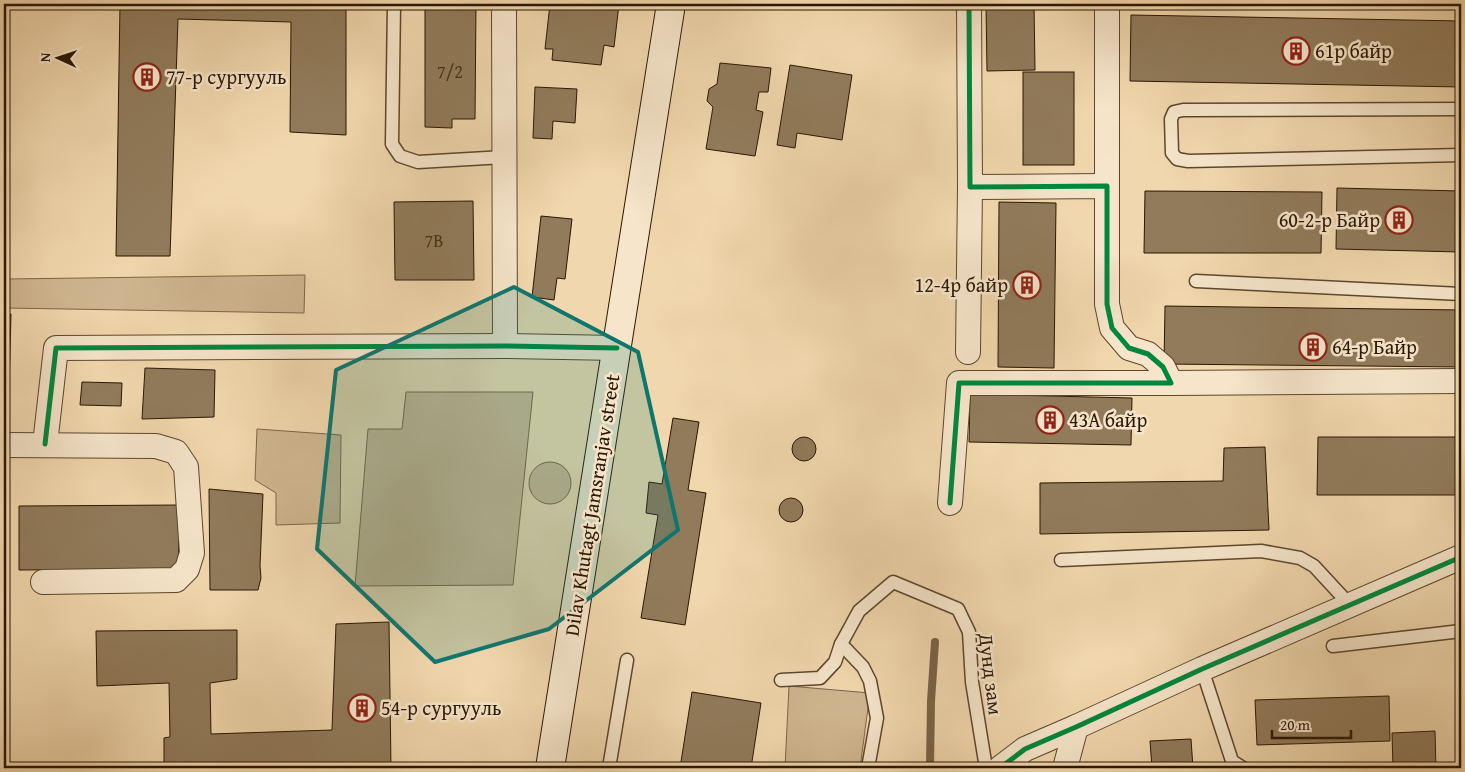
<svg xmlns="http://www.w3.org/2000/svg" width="1465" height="772" font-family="'Gentium Book Plus',serif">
<rect width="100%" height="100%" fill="#f1d7ad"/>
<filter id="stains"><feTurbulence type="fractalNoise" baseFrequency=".004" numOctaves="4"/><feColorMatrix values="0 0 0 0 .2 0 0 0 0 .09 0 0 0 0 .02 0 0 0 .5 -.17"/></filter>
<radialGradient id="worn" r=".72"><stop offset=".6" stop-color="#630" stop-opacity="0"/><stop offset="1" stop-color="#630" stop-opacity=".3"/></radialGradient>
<!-- green -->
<g fill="#cfb690" stroke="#7c6649">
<polygon points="305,275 304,313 6,308 8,279"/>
<polygon points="406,392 533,392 513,585 355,586 368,429 402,429"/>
<polygon points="257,429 341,435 340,523 276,525 276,493 255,480"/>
<circle cx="550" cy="483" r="21"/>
<polygon points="789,686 870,693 860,768 785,768"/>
</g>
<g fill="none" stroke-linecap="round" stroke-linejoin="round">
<!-- stream -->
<polyline stroke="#796346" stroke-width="8" points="930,768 931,701 935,642"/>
</g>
<!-- building -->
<g fill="#917b5b" stroke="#2a1702">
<polygon points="120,4 346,4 346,135 290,132 291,22 178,19 170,256 116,256"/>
<polygon points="425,4 476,4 475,119 452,119 452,128 425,127"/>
<polygon points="550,4 619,4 614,47 604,45 601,65 552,60 553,49 545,49"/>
<polygon points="986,4 1034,4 1035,70 987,71"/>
<polygon points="1131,15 1461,21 1461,87 1130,81"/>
<polygon points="720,63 771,68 768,92 759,92 756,110 763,112 755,156 706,149 713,107 707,101 709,89 717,84"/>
<polygon points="790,65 852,75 842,140 797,133 795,148 777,145"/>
<rect x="1023" y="72" width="51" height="93"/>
<polygon points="535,87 577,89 575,123 553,121 552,139 533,138"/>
<polygon points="1337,188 1461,191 1461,252 1336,249"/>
<polygon points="1145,191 1322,192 1321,253 1144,253"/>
<polygon points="473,201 474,280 395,280 394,202"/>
<polygon points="999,202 1056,203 1054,368 998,367"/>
<polygon points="541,216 572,219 565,279 557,278 554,300 532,297"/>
<polygon points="1165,306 1461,310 1461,367 1164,364"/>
<polygon points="4,314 11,314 9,388 4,388"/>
<polygon points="145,368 215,370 214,417 142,419"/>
<polygon points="82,382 122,383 121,406 80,405"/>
<polygon points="970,394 1132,398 1131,445 969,442"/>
<polygon points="673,418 699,422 688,490 706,493 685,625 641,618 658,515 646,513 649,482 662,484"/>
<polygon points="1318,437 1461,437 1461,495 1317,495"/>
<circle cx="804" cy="449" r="12"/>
<polygon points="1265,447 1269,530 1040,534 1040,483 1223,481 1224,448"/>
<polygon points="209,489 263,494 260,566 261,578 258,590 210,590"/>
<circle cx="791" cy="510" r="12"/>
<polygon points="178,505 179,569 19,570 19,506"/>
<polygon points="389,622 391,768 164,768 164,738 170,737 169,683 97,686 96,631 237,630 237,679 210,683 211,734 332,730 336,624"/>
<polygon points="692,692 761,703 751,768 680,768"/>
<polygon points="1389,696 1390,741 1257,745 1255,700"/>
<polygon points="1435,731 1436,768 1393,768 1392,733"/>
<polygon points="1191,739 1193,768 1152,768 1150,741"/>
</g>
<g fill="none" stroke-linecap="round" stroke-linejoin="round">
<!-- lane casing -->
<g stroke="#5c472d" stroke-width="15">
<g id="lane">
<polyline points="394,4 392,144 400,156 418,162 504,157"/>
<polyline points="1461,109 1183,110 1174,112 1171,119 1172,153 1177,159 1188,161 1461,155"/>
<polyline points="1196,281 1461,294"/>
<polyline points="1061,560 1261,551 1300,558 1314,566 1350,605"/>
<polyline points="841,644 863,667 870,681 877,718 868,768"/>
<polyline points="1333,646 1461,631"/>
<polyline points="1202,669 1232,761 1243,768"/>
<polyline points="781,680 820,678 835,662 841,644 859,611 893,582 958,609 969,632 972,682 986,768"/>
<polyline points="609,768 627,660"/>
</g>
</g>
<!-- street casing -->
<g stroke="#5c472d" stroke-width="26">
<g id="street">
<polyline points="504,4 505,346"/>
<polyline points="1107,4 1107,186"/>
<polyline points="968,352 970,187"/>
<polyline points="1171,383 1461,381"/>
<polyline points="45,444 56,348 505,346 617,348"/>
<polyline points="4,445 156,446 176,452 186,467 192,553 187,569 176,580 43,582"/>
<polyline points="950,503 959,383 1171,383 1163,367 1148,354 1129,348 1112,328 1107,304 1107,186 970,187 969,4"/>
<polyline points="1000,768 1025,749 1076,727 1202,669 1461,557"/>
<polyline points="1065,768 1076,727"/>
</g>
</g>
<!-- secondary casing -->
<g stroke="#2a1702" stroke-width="30">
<polyline id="secondary" points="550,768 671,4"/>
</g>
<!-- lane -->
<use href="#lane" stroke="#f6e5ca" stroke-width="12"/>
<!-- street -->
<use href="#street" stroke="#f6e5ca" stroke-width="24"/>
<!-- secondary -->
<use href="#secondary" stroke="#f6e5ca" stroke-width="28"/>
<!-- cycleway casing -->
<g stroke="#f6e5ca" stroke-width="8">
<g id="cycleway">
<polyline points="45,444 56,348 505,346 617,348"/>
<polyline points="950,503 959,383 1171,383 1163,367 1148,354 1129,348 1112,328 1107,304 1107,186 970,187 969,4"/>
<polyline points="1000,768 1025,749 1076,727 1202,669 1461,557"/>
</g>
</g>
<!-- cycleway -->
<use href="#cycleway" stroke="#00873e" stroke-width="5"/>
</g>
<!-- marked area -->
<path fill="#0f766e" fill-opacity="0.2" stroke="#0f766e" stroke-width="4" stroke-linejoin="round" d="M514,287L638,352L678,530L549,629L435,662L317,549L336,370Z"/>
<!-- icons -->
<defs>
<g id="building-ring" transform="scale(1.4375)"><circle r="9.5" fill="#f6e5ca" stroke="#8f2418" stroke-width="1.5"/><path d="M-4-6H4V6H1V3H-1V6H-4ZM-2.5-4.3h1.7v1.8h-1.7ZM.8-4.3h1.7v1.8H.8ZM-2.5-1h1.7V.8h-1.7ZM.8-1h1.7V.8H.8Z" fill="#8f2418"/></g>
</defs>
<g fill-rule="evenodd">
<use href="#building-ring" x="1296" y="51"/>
<use href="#building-ring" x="147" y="77"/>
<use href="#building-ring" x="1399" y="220"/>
<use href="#building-ring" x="1027" y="285"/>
<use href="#building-ring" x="1313" y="347"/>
<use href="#building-ring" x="1050" y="420"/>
<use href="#building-ring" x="362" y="708"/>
</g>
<g text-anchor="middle" stroke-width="5" stroke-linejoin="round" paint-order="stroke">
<!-- number labels -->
<g font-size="18" fill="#443018">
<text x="450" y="78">7/2</text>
<text x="434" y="247">7В</text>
</g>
<!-- poi labels -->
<g font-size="20" fill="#2a1702" stroke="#f6e5ca" text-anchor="start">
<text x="1315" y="58">61р байр</text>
<text x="166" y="84">77-р сургууль</text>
<text x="1380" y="227" text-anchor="end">60-2-р Байр</text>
<text x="1008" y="292" text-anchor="end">12-4р байр</text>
<text x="1332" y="354">64-р Байр</text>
<text x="1069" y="427">43А байр</text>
<text x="381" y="715">54-р сургууль</text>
</g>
<!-- street labels -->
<g font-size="20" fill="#2a1702" stroke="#f6e5ca">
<text transform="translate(592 505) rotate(-81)" y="7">Dilav Khutagt Jamsranjav street</text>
<text transform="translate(991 674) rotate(83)" y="7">Дунд зам</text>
</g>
</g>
<!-- margin -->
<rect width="1465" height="772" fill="none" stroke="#f1d7ad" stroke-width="20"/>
<rect x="5" y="5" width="1455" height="762" fill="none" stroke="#2a1702" stroke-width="2.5"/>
<rect x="10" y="10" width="1445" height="752" fill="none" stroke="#2a1702"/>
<!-- north arrow -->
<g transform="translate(58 58) rotate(273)" stroke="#f6e5ca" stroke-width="4" paint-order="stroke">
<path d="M0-4L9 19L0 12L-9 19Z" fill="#2a1702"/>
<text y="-8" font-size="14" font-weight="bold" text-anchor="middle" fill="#2a1702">N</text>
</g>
<!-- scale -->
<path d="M1272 730v8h79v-8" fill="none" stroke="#2a1702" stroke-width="2.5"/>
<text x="1280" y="730" font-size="15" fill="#2a1702" stroke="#f6e5ca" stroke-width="4" paint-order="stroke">20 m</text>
<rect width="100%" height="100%" filter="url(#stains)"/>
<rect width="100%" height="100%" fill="url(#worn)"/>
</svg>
